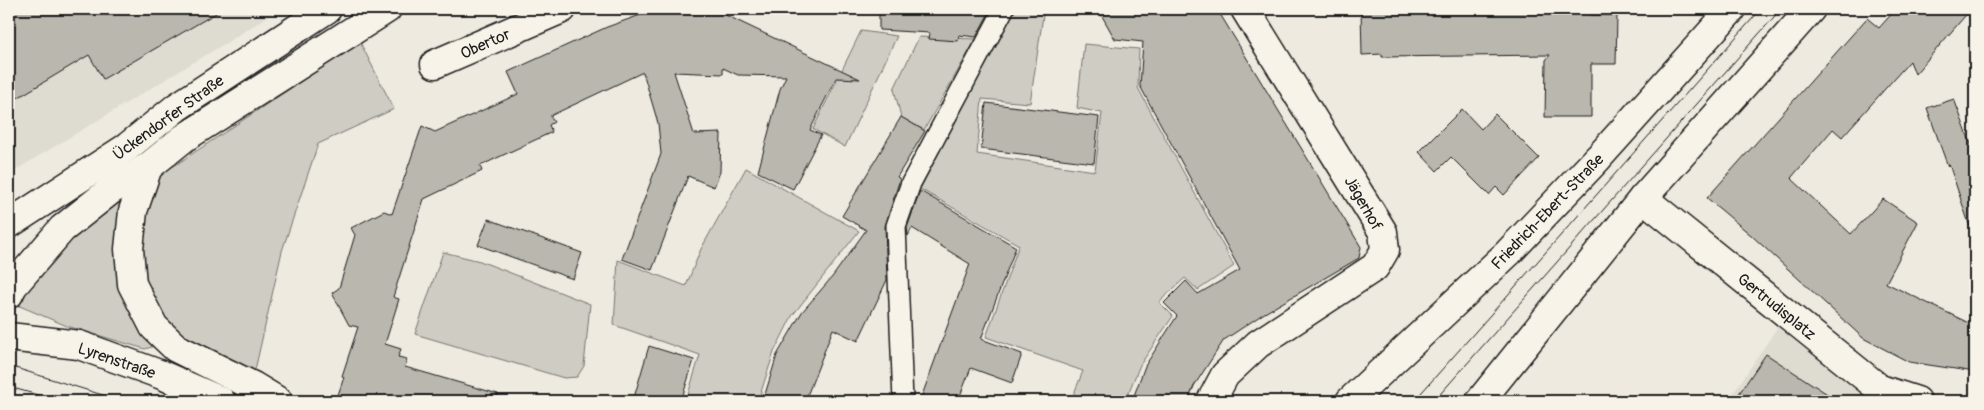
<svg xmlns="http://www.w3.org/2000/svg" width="1984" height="410" font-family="Pangolin,sans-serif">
<rect width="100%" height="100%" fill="#eeeae0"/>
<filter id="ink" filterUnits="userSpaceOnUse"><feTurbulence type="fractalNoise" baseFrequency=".02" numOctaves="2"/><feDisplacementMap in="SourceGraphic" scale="10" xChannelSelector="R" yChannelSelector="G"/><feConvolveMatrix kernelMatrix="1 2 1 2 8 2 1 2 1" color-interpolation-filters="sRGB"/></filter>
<g filter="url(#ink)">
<!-- built -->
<g fill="#dedbd1">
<polygon points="9,9 279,9 234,38 9,174"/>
<polygon points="1787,313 1917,401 1728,401"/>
</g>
<!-- green -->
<g fill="#cfccc3" stroke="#767470">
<polygon points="1014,9 1044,9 1030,103 982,99 977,154 1095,171 1102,113 1077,108 1084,44 1139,49 1138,88 1234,266 1198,290 1185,278 1159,302 1173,316 1140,365 1125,401 1071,401 1083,371 986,337 1019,245 920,189"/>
<polygon points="861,31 897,36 845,147 813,129"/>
<polygon points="919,37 976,39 924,130 901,117 894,89"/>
<polygon points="360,42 394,109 318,144 282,251 253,379 181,338 145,349 67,326 15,304 61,243 121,197 177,164"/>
<polygon points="746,168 859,231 792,316 774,352 758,401 686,401 700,355 614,325 618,260 686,286 701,249"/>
<polygon points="443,252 480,261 590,304 584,366 577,377 564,378 415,334"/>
</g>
<!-- building -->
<g fill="#bab7af" stroke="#1c1c1c">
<polygon points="9,9 223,9 103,79 89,55 9,103"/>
<polygon points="657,9 713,9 860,79 836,78 810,130 821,135 793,189 758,172 780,89 786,76 738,75 723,68 723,74 674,72 694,134 721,133 720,172 714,187 688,176 652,270 622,259 661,154 658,123 643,72 550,116 554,122 549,125 552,132 480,166 482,171 424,199 393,297 399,299 385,344 401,349 398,357 407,359 405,367 498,394 497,401 356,401 338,395 344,377 342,376 358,327 349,325 332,293 339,288 355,235 351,228 384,211 392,214 422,126 435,132 518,94 508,72 607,27"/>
<polygon points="879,9 991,9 976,37 959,35 958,41 929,39 930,33 879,30"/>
<polygon points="1098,9 1217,9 1361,247 1359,258 1263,314 1224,340 1194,386 1188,401 1132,401 1145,366 1177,316 1164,303 1186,281 1198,294 1240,270 1140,86 1143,42 1115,39"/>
<polygon points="1361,9 1591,9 1591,15 1617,15 1616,64 1591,64 1591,117 1545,117 1546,60 1550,55 1382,57 1382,54 1362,55"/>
<polygon points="1896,9 1971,9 1915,74 1910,61 1842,137 1833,129 1791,178 1851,234 1883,199 1918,222 1886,283 1975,326 1975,372 1909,362 1863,338 1751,235 1707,198 1867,18 1879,28"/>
<polygon points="1954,99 1975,155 1975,226 1970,227 1949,164 1948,167 1927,108"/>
<polygon points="986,103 1099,117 1094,163 981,149"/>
<polygon points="1462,109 1481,129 1495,114 1539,158 1504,195 1496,187 1489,195 1451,157 1437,171 1419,152"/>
<polygon points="901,117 925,131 897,177 900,179 885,226 887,280 858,341 833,329 805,401 763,401 777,355 802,312 833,276 866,230 842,216"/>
<polygon points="920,191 1016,247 981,339 1022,354 1012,383 971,368 958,401 920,401 970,264 912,228 908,236 907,228"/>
<polygon points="488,219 582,253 573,279 478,245"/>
<polygon points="649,346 694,360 681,401 633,401"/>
<polygon points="1766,354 1838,401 1734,401"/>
</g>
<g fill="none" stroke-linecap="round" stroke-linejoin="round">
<!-- service casing -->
<g stroke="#1c1c1c" stroke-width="22">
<polyline id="service" points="903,401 896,226 911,183 1004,9"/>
</g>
<!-- minor casing -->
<g stroke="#1c1c1c" stroke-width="31">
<g id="minor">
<polyline points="435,64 562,9"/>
<polyline points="1643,198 1880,389 1917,401"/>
<polyline points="1211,401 1225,375 1258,344 1375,267 1385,250 1383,232 1245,9"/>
</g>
</g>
<!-- tertiary casing -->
<g stroke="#1c1c1c" stroke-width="31">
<g id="tertiary">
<polyline points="1350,401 1508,253 1599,157 1732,9"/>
<polyline points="1480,401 1643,198 1811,9"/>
</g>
</g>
<!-- secondary casing -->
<g stroke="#1c1c1c" stroke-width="31">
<g id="secondary">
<polyline points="148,167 133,211 129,249 132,284 154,327 176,348 253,386 278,401"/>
<polyline points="9,224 126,148 177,107 327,9"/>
<polyline points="9,294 13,286 62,229 111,190 148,167 184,138 387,9"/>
<polyline points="9,337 79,345 162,375 221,401"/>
</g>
</g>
<!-- service -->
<use href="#service" stroke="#f7f3e8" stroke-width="19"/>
<!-- minor -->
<use href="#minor" stroke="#f7f3e8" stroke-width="28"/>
<!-- tertiary -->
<use href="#tertiary" stroke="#f7f3e8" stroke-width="28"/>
<!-- secondary -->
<use href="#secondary" stroke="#f7f3e8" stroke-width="28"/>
<!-- tram -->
<g stroke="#1c1c1c" stroke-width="1">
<polyline points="9,366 122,401"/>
<polyline points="9,387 60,401"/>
<polyline points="1414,401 1761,9"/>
<polyline points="1434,401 1781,9"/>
</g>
</g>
</g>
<g text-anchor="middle" stroke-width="4" stroke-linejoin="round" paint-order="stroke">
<!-- street labels -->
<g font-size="16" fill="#1c1c1c" stroke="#f7f3e8">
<text transform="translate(485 43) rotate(-24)" y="6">Obertor</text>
<text transform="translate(168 117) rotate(-36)" y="6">Ückendorfer Straße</text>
<text transform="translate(1364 203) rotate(60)" y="6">Jägerhof</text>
<text transform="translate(1547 211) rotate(-46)" y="6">Friedrich-Ebert-Straße</text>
<text transform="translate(1777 306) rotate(39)" y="6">Gertrudisplatz</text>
<text transform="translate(117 360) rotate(19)" y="6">Lyrenstraße</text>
</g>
</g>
<!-- margin -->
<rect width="1984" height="410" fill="none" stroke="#f7f3e8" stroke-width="30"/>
<rect x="15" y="15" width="1954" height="380" fill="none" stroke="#1c1c1c" stroke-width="2" filter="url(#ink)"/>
</svg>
